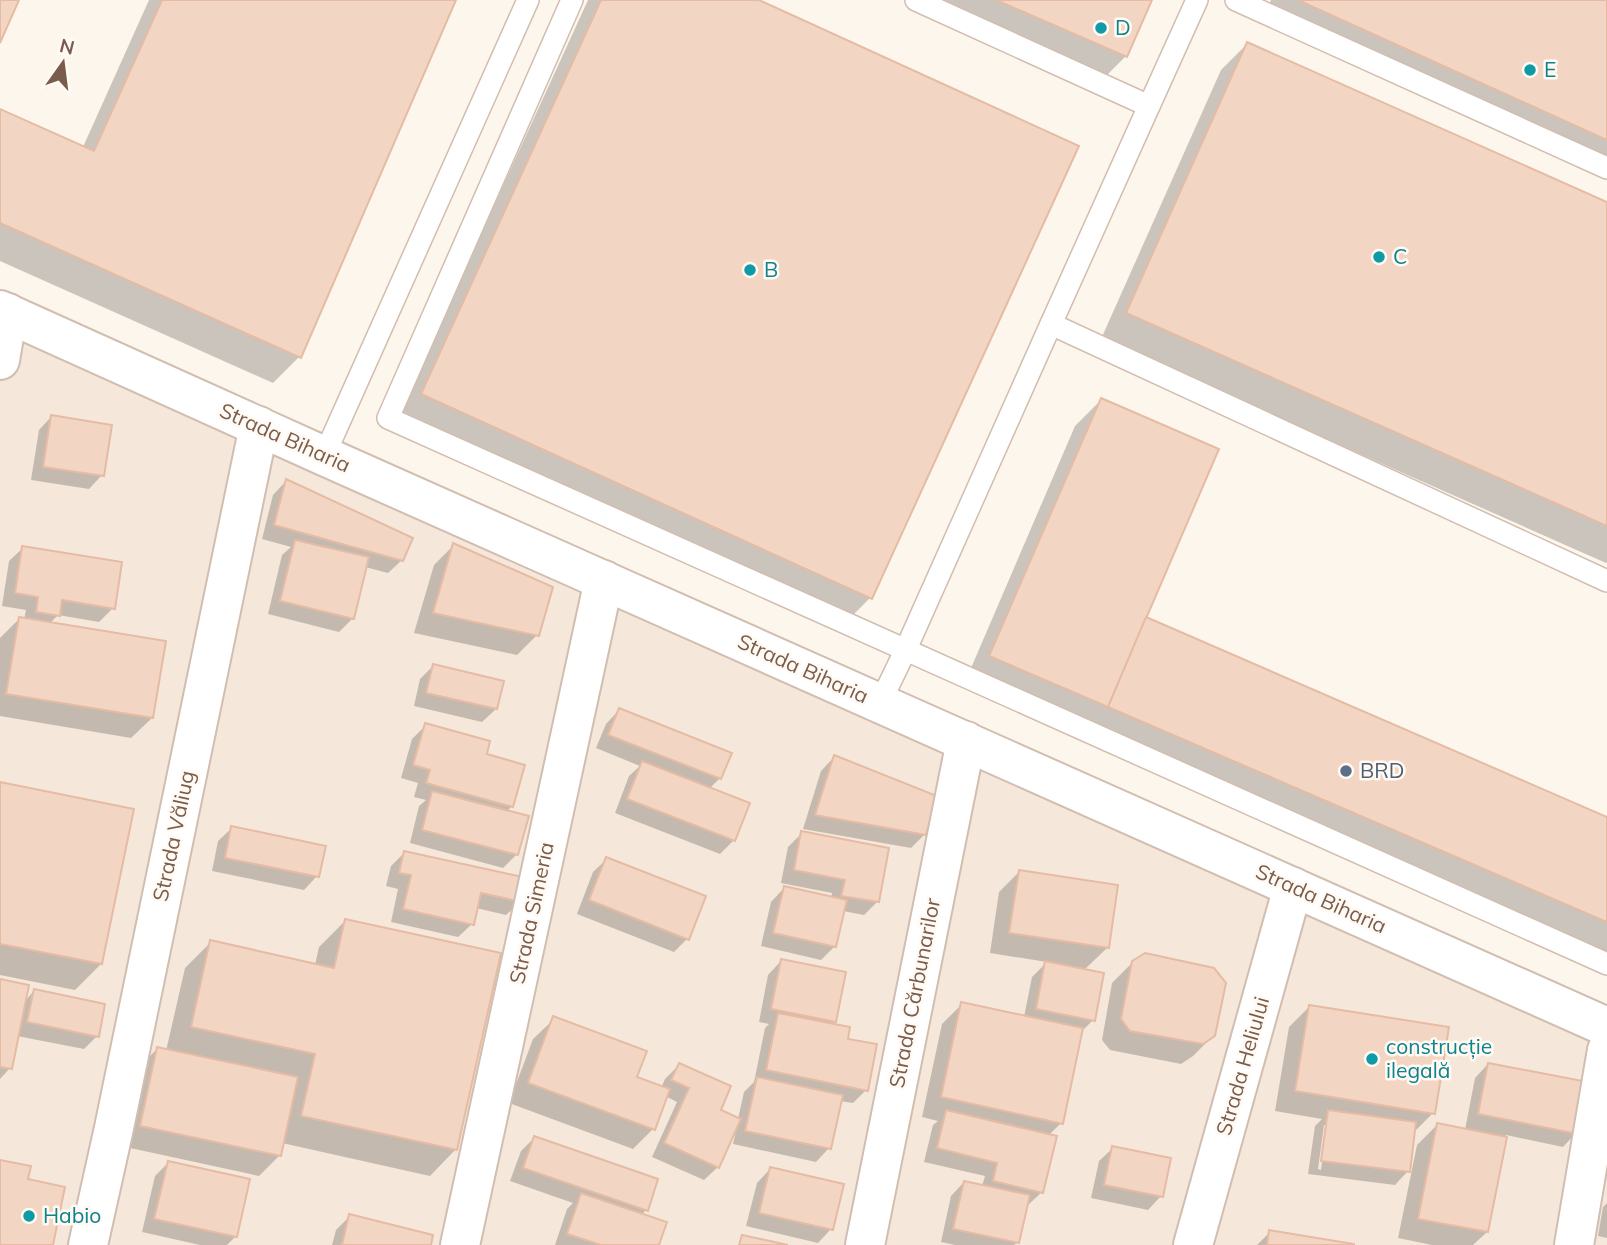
<svg xmlns="http://www.w3.org/2000/svg" width="1607" height="1245" font-family="Mulish,sans-serif">
<rect width="100%" height="100%" fill="#fdf6ec"/>
<!-- residential -->
<polygon fill="#f5e8da" points="0,311 1607,1027 1607,1245 0,1245"/>
<!-- shadow -->
<g fill="#0003" fill-rule="evenodd">
<polygon points="149,0 454,0 299,357 273,383 0,261 0,111 83,147"/>
<polygon points="588,0 755,0 870,598 844,624 396,420"/>
<polygon points="910,0 1150,0 1126,56 1100,82"/>
<polygon points="1271,0 1607,0 1607,178 1262,21"/>
<polygon points="1247,44 1607,203 1607,562 1606,563 1101,339 1221,70"/>
<polygon points="1101,400 1143,618 1607,819 1607,959 965,682 1075,426"/>
<polygon points="52,416 102,475 89,489 31,480 39,430"/>
<polygon points="286,481 402,560 388,573 365,567 353,618 339,632 268,614 282,555 291,547 262,539 273,495"/>
<polygon points="454,545 537,635 517,655 414,633 434,565"/>
<polygon points="23,548 113,608 99,622 58,615 49,624 152,718 131,738 0,716 0,638 19,619 24,620 26,610 2,606 9,561"/>
<polygon points="434,665 496,709 482,722 414,706 420,679"/>
<polygon points="619,710 720,778 709,789 734,840 720,854 615,813 629,776 640,766 596,748 606,724"/>
<polygon points="426,725 484,755 523,766 511,807 506,812 517,854 503,868 410,843 419,806 426,800 414,797 418,783 401,778 412,739"/>
<polygon points="834,757 924,835 911,848 803,829 821,771"/>
<polygon points="0,784 101,964 75,990 0,975"/>
<polygon points="232,828 317,876 304,890 212,871 218,841"/>
<polygon points="802,833 877,902 864,915 843,911 835,946 821,960 761,946 771,902 784,888 831,899 832,893 781,883 788,847"/>
<polygon points="404,853 520,902 506,915 476,908 472,924 458,937 391,922 398,889 386,886 391,866"/>
<polygon points="607,859 687,939 674,952 577,914 593,872"/>
<polygon points="1019,872 1107,948 1084,970 1093,1020 1081,1032 1061,1123 1048,1136 1042,1192 1028,1205 1026,1205 1018,1242 1014,1245 955,1245 941,1242 951,1196 964,1182 982,1186 985,1176 924,1162 933,1125 938,1121 922,1117 942,1024 962,1004 1024,1017 1032,977 1047,962 990,953 999,892"/>
<polygon points="345,921 456,1149 430,1176 282,1143 279,1156 259,1176 121,1146 137,1069 157,1049 166,1051 185,968 211,942 315,965 319,947"/>
<polygon points="781,961 835,1021 831,1025 846,1040 866,1090 853,1103 840,1101 829,1148 816,1162 733,1144 736,1131 718,1167 704,1180 652,1157 677,1102 665,1096 653,1129 633,1149 509,1103 533,1039 554,1019 634,1078 661,1088 665,1079 679,1065 718,1111 738,1119 744,1092 754,1082 765,1028 769,1024 759,1022 768,975"/>
<polygon points="1133,962 1214,1035 1193,1056 1181,1064 1110,1050 1102,1040 1112,983"/>
<polygon points="0,981 24,1002 34,991 97,1036 84,1049 17,1036 10,1068 0,1079"/>
<path d="M1309,1007L1433,1113L1413,1133L1408,1171L1395,1185L1308,1174L1315,1126L1322,1119L1275,1111L1289,1027ZM1324,1125H1327L1321,1170L1318,1169Z"/>
<polygon points="1488,1064 1576,1133 1563,1147 1506,1135 1487,1232 1473,1245 1432,1245 1398,1238 1417,1145 1437,1125 1465,1130 1475,1078"/>
<polygon points="534,1138 646,1210 641,1215 657,1245 555,1245 567,1209 573,1203 510,1181 521,1151"/>
<polygon points="1113,1148 1161,1196 1148,1210 1091,1198 1099,1161"/>
<polygon points="168,1163 236,1236 227,1245 200,1245 142,1232 155,1176"/>
<polygon points="770,1169 831,1229 818,1243 746,1226 757,1183"/>
<polygon points="1607,1203 1607,1238 1598,1236 1603,1207"/>
<polygon points="350,1216 429,1245 332,1245 336,1230"/>
<polygon points="1270,1232 1352,1245 1257,1245"/>
</g>
<!-- building -->
<g fill="#f3d5c3" stroke="#e6bba3" stroke-width="2">
<polygon points="0,0 19,0 0,43"/>
<polygon points="162,0 456,0 301,358 0,223 0,109 94,151"/>
<polygon points="601,0 759,0 1079,146 872,599 421,394"/>
<polygon points="996,0 1152,0 1127,57"/>
<polygon points="1298,0 1607,0 1607,140"/>
<polygon points="1247,42 1607,202 1607,526 1126,313"/>
<polygon points="1101,398 1219,449 1108,707 989,656"/>
<polygon points="51,415 112,425 104,476 43,467"/>
<polygon points="286,479 413,538 403,561 274,525"/>
<polygon points="295,540 369,557 354,619 280,601"/>
<polygon points="453,543 553,587 539,636 433,613"/>
<polygon points="22,546 122,562 115,609 62,600 60,616 36,612 38,597 15,593"/>
<polygon points="19,617 166,641 153,718 6,694"/>
<polygon points="1146,617 1607,817 1607,922 1108,707"/>
<polygon points="433,664 504,681 497,709 426,693"/>
<polygon points="619,708 732,753 721,779 608,735"/>
<polygon points="425,723 490,741 487,754 525,765 513,807 426,783 430,770 413,765"/>
<polygon points="834,755 937,796 926,835 815,815"/>
<polygon points="642,761 750,803 735,841 627,799"/>
<polygon points="0,782 134,809 102,964 0,944"/>
<polygon points="432,791 529,816 518,855 422,830"/>
<polygon points="231,826 326,846 319,877 225,858"/>
<polygon points="801,831 889,848 879,902 841,896 845,880 794,870"/>
<polygon points="404,851 527,878 522,902 481,893 474,925 403,909 411,875 399,873"/>
<polygon points="606,857 706,896 689,940 589,900"/>
<polygon points="1019,870 1118,885 1109,948 1009,933"/>
<polygon points="784,886 847,900 836,947 773,933"/>
<polygon points="345,919 501,953 457,1150 301,1116 315,1054 191,1027 210,940 334,968"/>
<polygon points="1145,953 1214,968 1226,983 1215,1036 1203,1044 1130,1031 1121,1019 1132,961"/>
<polygon points="781,959 846,972 836,1022 771,1009"/>
<polygon points="1045,961 1104,973 1095,1021 1036,1009"/>
<polygon points="0,979 29,985 12,1069 0,1067"/>
<polygon points="34,989 105,1004 99,1037 27,1022"/>
<polygon points="961,1002 1083,1028 1063,1124 941,1097"/>
<polygon points="1309,1005 1449,1027 1435,1114 1295,1091"/>
<polygon points="778,1013 850,1027 848,1039 877,1044 868,1091 766,1070"/>
<polygon points="553,1016 647,1051 637,1077 670,1089 655,1130 528,1083"/>
<polygon points="157,1047 298,1077 281,1156 140,1126"/>
<polygon points="679,1063 731,1086 721,1110 741,1119 719,1168 664,1143 689,1088 671,1080"/>
<polygon points="1488,1063 1588,1082 1578,1134 1478,1114"/>
<polygon points="757,1077 843,1095 831,1149 745,1131"/>
<polygon points="946,1110 1057,1136 1043,1193 993,1181 997,1163 937,1148"/>
<polygon points="1328,1110 1416,1122 1410,1172 1321,1161"/>
<polygon points="1437,1123 1507,1137 1488,1232 1418,1219"/>
<polygon points="534,1136 658,1179 648,1211 523,1168"/>
<polygon points="1112,1146 1171,1158 1163,1197 1104,1185"/>
<polygon points="0,1160 31,1166 28,1179 65,1187 53,1245 0,1245"/>
<polygon points="168,1161 250,1179 237,1237 154,1219"/>
<polygon points="770,1167 844,1184 833,1230 759,1213"/>
<polygon points="964,1181 1030,1195 1019,1243 953,1229"/>
<polygon points="581,1193 667,1222 659,1245 601,1245 567,1234"/>
<polygon points="349,1214 433,1235 431,1245 342,1245"/>
<polygon points="1269,1230 1354,1244 1354,1245 1267,1245"/>
<polygon points="742,1235 788,1245 739,1245"/>
</g>
<g fill="none" stroke-linecap="round" stroke-linejoin="round">
<!-- service casing -->
<g stroke="#d1beb0" stroke-width="24">
<g id="service">
<polyline points="572,0 388,418 1607,964"/>
<polyline points="916,0 1149,106 1197,0"/>
<polyline points="1236,0 1607,168"/>
<polyline points="1149,106 1051,324 1607,581"/>
<polyline points="324,456 528,0"/>
<polyline points="880,703 906,649 1051,324"/>
</g>
</g>
<!-- minor casing -->
<g stroke="#d1beb0" stroke-width="42">
<g id="minor">
<polyline points="0,360 8,313"/>
<polyline points="88,1245 114,1128 259,426"/>
<polyline points="460,1245 604,580"/>
<polyline points="865,1245 966,741"/>
<polyline points="1193,1245 1293,887"/>
<polyline points="1574,1245 1607,1050"/>
</g>
</g>
<!-- tertiary casing -->
<g stroke="#d1beb0" stroke-width="42">
<polyline id="tertiary" points="0,310 324,456 1607,1027"/>
</g>
<!-- service -->
<use href="#service" stroke="#fff" stroke-width="21"/>
<!-- minor -->
<use href="#minor" stroke="#fff" stroke-width="38"/>
<!-- tertiary -->
<use href="#tertiary" stroke="#fff" stroke-width="38"/>
</g>
<!-- markers -->
<g fill="#0f9aa8" stroke="#fffaf3" stroke-width="2.5">
<circle cx="1101" cy="28" r="7"/>
<circle cx="1530" cy="70" r="7"/>
<circle cx="1379" cy="257" r="7"/>
<circle cx="750" cy="270" r="7"/>
<circle cx="1372" cy="1059" r="7"/>
<circle cx="29" cy="1216" r="7"/>
</g>
<circle fill="#5c6f8a" stroke="#fffaf3" stroke-width="2.5" cx="1346" cy="771" r="7"/>
<g text-anchor="middle" stroke-width="5" stroke-linejoin="round" paint-order="stroke">
<!-- culture labels -->
<g font-size="21" fill="#0d838f" stroke="#fffaf3" text-anchor="start">
<text x="1115" y="35">D</text>
<text x="1544" y="77">E</text>
<text x="1393" y="264">C</text>
<text x="764" y="277">B</text>
<text x="1386" y="1054">construcție<tspan x="1386" dy="24">ilegală</tspan></text>
<text x="43" y="1223">Habio</text>
</g>
<!-- street labels -->
<g font-size="21" fill="#7a5c4d" stroke="#fffaf3">
<text transform="translate(285 438) rotate(24)" y="7">Strada Biharia</text>
<text transform="translate(803 669) rotate(24)" y="7">Strada Biharia</text>
<text transform="translate(174 836) rotate(-78)" y="7">Strada Văliug</text>
<text transform="translate(1321 899) rotate(24)" y="7">Strada Biharia</text>
<text transform="translate(532 913) rotate(-78)" y="7">Strada Simeria</text>
<text transform="translate(915 993) rotate(-79)" y="7">Strada Cărbunarilor</text>
<text transform="translate(1243 1066) rotate(-74)" y="7">Strada Heliului</text>
</g>
<!-- service labels -->
<g font-size="21" fill="#4e5e75" stroke="#fffaf3" text-anchor="start">
<text x="1360" y="778">BRD</text>
</g>
</g>
<!-- north arrow -->
<g transform="translate(63 63) rotate(14)" stroke="#fffaf3" stroke-width="5" paint-order="stroke">
<path d="M0-5L12 26L0 18L-12 26Z" fill="#7a5c4d"/>
<text y="-10" font-size="19" font-weight="bold" text-anchor="middle" fill="#7a5c4d">N</text>
</g>
</svg>
